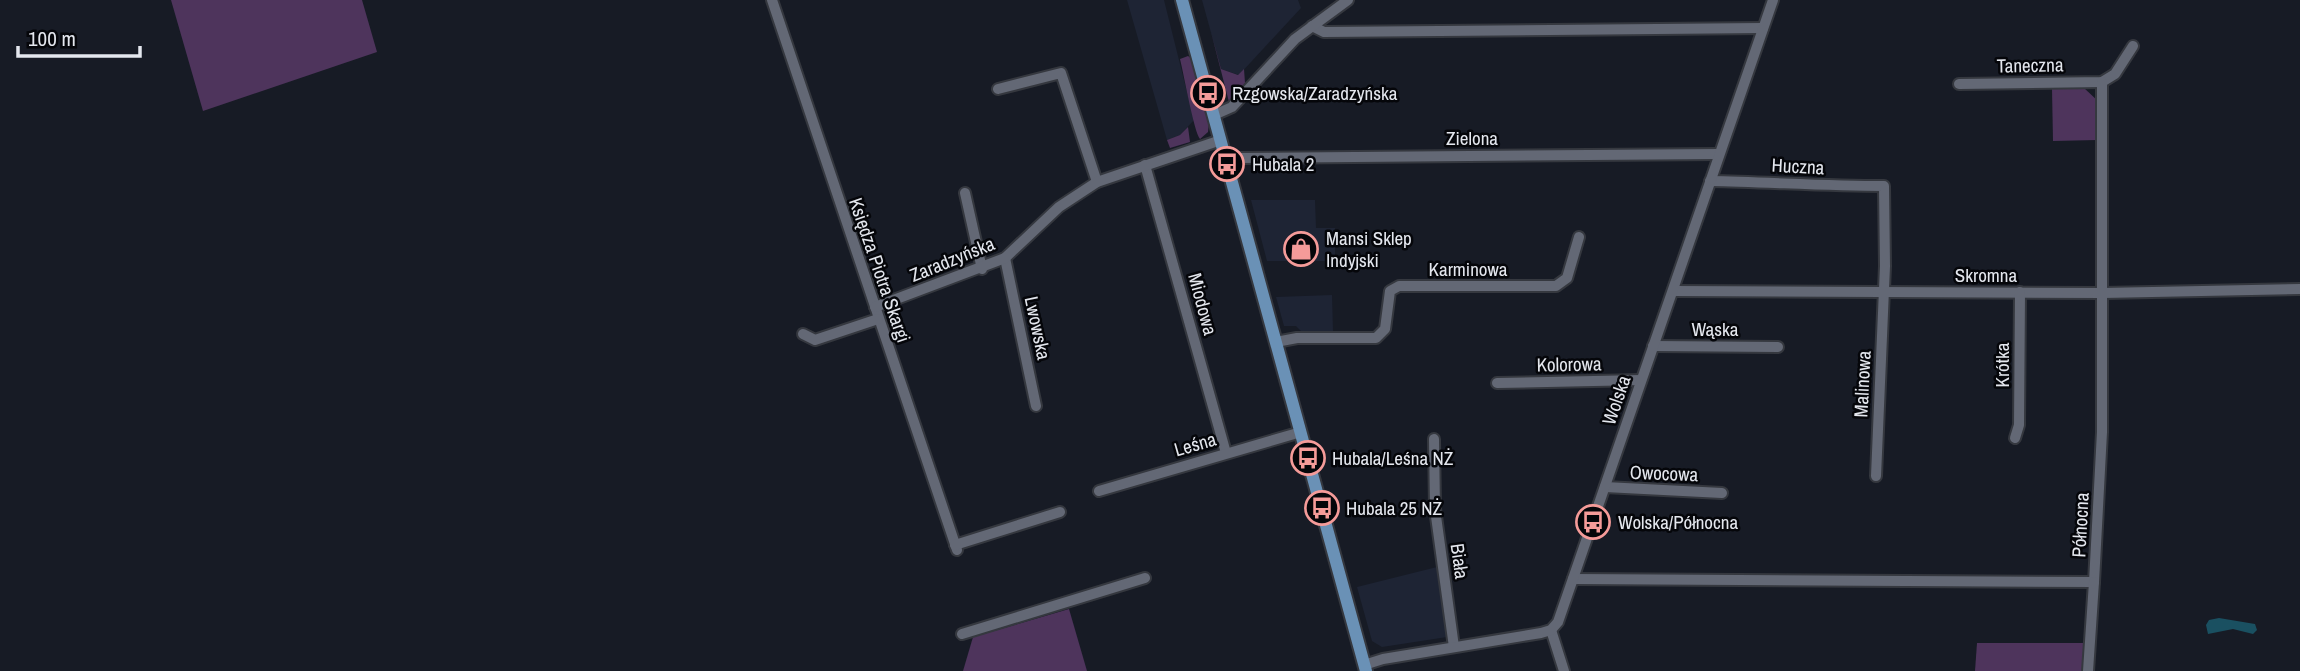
<svg xmlns="http://www.w3.org/2000/svg" width="2300" height="671" font-family="'Archivo Narrow',sans-serif">
<rect width="100%" height="100%" fill="#171b25"/>
<!-- built -->
<g fill="#1e2434">
<polygon points="1127,0 1164,0 1194,120 1180,135 1167,140"/>
<polygon points="1202,0 1298,0 1301,8 1239,75 1221,69"/>
<polygon points="1251,200 1315,200 1316,228 1335,228 1335,261 1267,261"/>
<polygon points="1332,295 1333,331 1301,331 1296,326 1284,326 1276,297"/>
<polygon points="1437,567 1447,637 1382,647 1372,641 1357,587"/>
</g>
<!-- green -->
<g fill="#4e345c">
<polygon points="171,0 362,0 377,52 203,111"/>
<polygon points="1211,32 1221,69 1238,75 1244,69 1245,83 1229,102"/>
<path d="M1188,56L1192,59L1209,123L1208,132L1200,139C1194,132 1184,75 1180,59Z"/>
<polygon points="2084,88 2099,102 2097,140 2053,141 2052,89"/>
<polygon points="1188,127 1190,142 1170,148 1167,140 1180,135"/>
<polygon points="1069,609 1087,671 963,671 973,637"/>
<polygon points="1977,643 2086,643 2084,671 1975,671"/>
</g>
<!-- water -->
<polygon fill="#1a5061" points="2219,618 2255,624 2257,630 2253,634 2233,629 2208,634 2206,625 2209,620"/>
<g fill="none" stroke-linecap="round" stroke-linejoin="round">
<!-- minor casing -->
<g stroke="#35383f" stroke-width="14">
<g id="minor">
<polyline points="772,0 957,550"/>
<polyline points="1312,26 1324,32 1763,28"/>
<polyline points="1959,84 2102,82 2115,74 2133,46"/>
<polyline points="998,89 1061,73 1097,182"/>
<polyline points="1214,115 1232,107 1295,39 1348,0"/>
<polyline points="1226,161 1237,158 1719,154"/>
<polyline points="1145,165 1226,453"/>
<path d="M1710,181C1768,182 1825,186 1884,186L1885,266L1876,476"/>
<polyline points="965,193 982,269"/>
<polyline points="1005,258 1036,406"/>
<polyline points="1673,291 2103,293 2300,289"/>
<polyline points="875,307 1005,258 1059,207 1097,182 1221,140"/>
<polyline points="803,334 815,340 878,319"/>
<polyline points="1276,342 1297,338 1376,338 1385,329 1390,291 1399,286 1556,286 1567,278 1579,237"/>
<polyline points="1653,346 1778,347"/>
<polyline points="1497,383 1641,380"/>
<polyline points="2015,438 2019,425 2020,292"/>
<polyline points="1434,439 1435,509 1454,647"/>
<polyline points="1605,487 1722,493"/>
<polyline points="1099,491 1301,432"/>
<polyline points="955,545 1060,512"/>
<polyline points="1573,579 2094,582 2102,432 2102,82"/>
<polyline points="1551,630 1564,671"/>
<polyline points="962,634 1145,578"/>
<polyline points="1364,665 1383,659 1541,633 1551,630 1558,622 1773,0"/>
<polyline points="2088,671 2094,582"/>
</g>
</g>
<!-- major casing -->
<g stroke="#35383f" stroke-width="16">
<polyline id="major" points="1182,0 1366,671"/>
</g>
<!-- minor -->
<use href="#minor" stroke="#636875" stroke-width="10"/>
<!-- major -->
<use href="#major" stroke="#6a91b6" stroke-width="12"/>
</g>
<!-- icons -->
<defs>
<g id="bus-ring" transform="scale(1.75)"><circle r="9.5" fill="#05060a" stroke="#f59b99" stroke-width="1.5"/><path d="M-5-6H5V4H4V6H2V4H-2V6H-4V4H-5ZM-3.5-4V0h7V-4ZM-3.5 1.2v1.5H-2V1.2ZM2 1.2v1.5H3.5V1.2Z" fill="#f59b99"/></g>
<g id="shop-ring" transform="scale(1.75)"><circle r="9.5" fill="#05060a" stroke="#f59b99" stroke-width="1.5"/><path d="M-5-2.5h2.3a2.7 3.5 0 0 1 5.4 0H5L5.5 6h-11ZM-1.5-2.5h3a1.5 2.3 0 0 0-3 0Z" fill="#f59b99"/></g>
</defs>
<g fill-rule="evenodd">
<use href="#bus-ring" x="1208" y="93"/>
<use href="#bus-ring" x="1227" y="164"/>
<use href="#shop-ring" x="1301" y="249"/>
<use href="#bus-ring" x="1308" y="458"/>
<use href="#bus-ring" x="1322" y="508"/>
<use href="#bus-ring" x="1593" y="522"/>
</g>
<g text-anchor="middle" stroke-width="5" stroke-linejoin="round" paint-order="stroke">
<!-- street labels -->
<g font-size="19" fill="#e4e7ee" stroke="#05060a">
<text transform="translate(2030 65) rotate(-1)" y="7">Taneczna</text>
<text x="1472" y="145">Zielona</text>
<text transform="translate(1798 166) rotate(3)" y="7">Huczna</text>
<text transform="translate(952 259) rotate(-22)" y="7">Zaradzyńska</text>
<text x="1468" y="276">Karminowa</text>
<text transform="translate(880 270) rotate(71)" y="7">Księdza Piotra Skargi</text>
<text x="1986" y="282">Skromna</text>
<text transform="translate(1203 304) rotate(75)" y="7">Miodowa</text>
<text transform="translate(1038 328) rotate(78)" y="7">Lwowska</text>
<text x="1715" y="336">Wąska</text>
<text transform="translate(1569 364) rotate(-1)" y="7">Kolorowa</text>
<text transform="translate(2002 365) rotate(-90)" y="7">Krótka</text>
<text transform="translate(1862 384) rotate(-87)" y="7">Malinowa</text>
<text transform="translate(1616 400) rotate(-71)" y="7">Wolska</text>
<text transform="translate(1195 444) rotate(-16)" y="7">Leśna</text>
<text transform="translate(1664 473) rotate(2)" y="7">Owocowa</text>
<text transform="translate(2080 525) rotate(-87)" y="7">Północna</text>
<text transform="translate(1460 561) rotate(82)" y="7">Biała</text>
</g>
<!-- poi labels -->
<g font-size="19" fill="#e4e7ee" stroke="#05060a" text-anchor="start">
<text x="1232" y="100">Rzgowska/Zaradzyńska</text>
<text x="1252" y="171">Hubala 2</text>
<text x="1326" y="245">Mansi Sklep<tspan x="1326" dy="22">Indyjski</tspan></text>
<text x="1332" y="465">Hubala/Leśna NŻ</text>
<text x="1346" y="515">Hubala 25 NŻ</text>
<text x="1618" y="529">Wolska/Północna</text>
</g>
</g>
<!-- scale -->
<path d="M18 46v10h122v-10" fill="none" stroke="#e4e7ee" stroke-width="3.5"/>
<text x="28" y="46" font-size="21" fill="#e4e7ee" stroke="#05060a" stroke-width="5" paint-order="stroke">100 m</text>
</svg>
